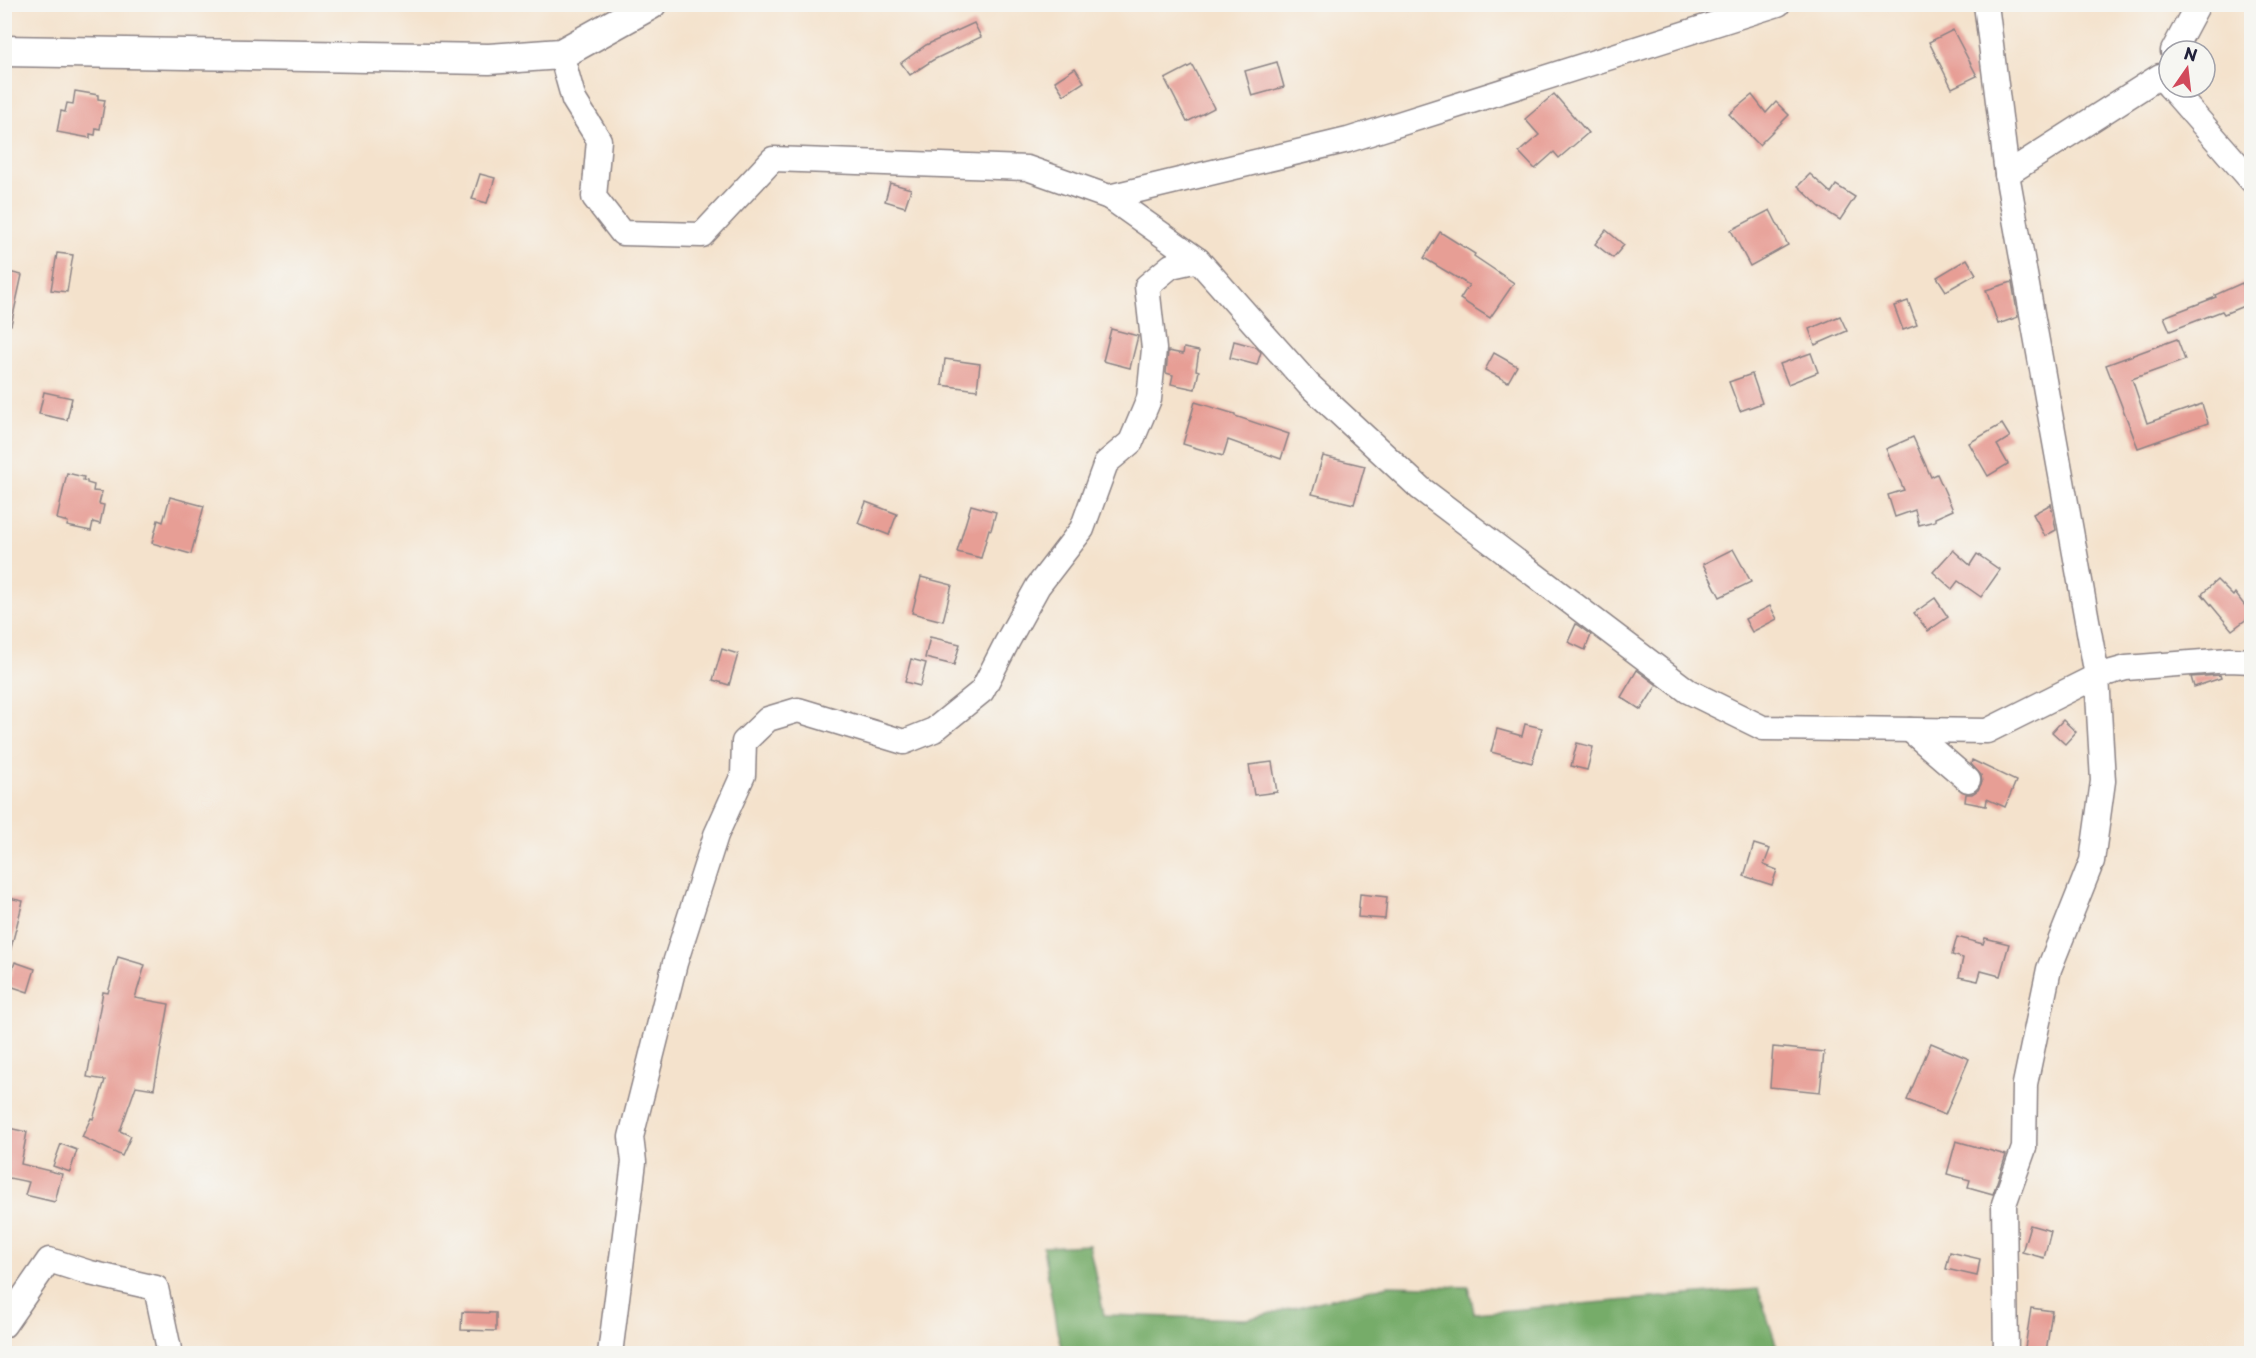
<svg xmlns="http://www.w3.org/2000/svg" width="2256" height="1358" font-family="'Playpen Sans',sans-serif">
<rect width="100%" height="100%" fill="#f6f6f2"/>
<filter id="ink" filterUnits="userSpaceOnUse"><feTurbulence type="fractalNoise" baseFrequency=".0167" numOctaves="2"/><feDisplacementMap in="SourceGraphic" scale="12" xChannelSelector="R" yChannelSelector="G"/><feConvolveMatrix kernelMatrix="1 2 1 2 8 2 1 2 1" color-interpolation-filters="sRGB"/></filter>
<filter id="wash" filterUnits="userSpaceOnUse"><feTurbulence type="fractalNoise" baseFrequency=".008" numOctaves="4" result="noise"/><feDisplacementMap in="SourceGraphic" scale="24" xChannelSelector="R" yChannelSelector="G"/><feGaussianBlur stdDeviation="1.35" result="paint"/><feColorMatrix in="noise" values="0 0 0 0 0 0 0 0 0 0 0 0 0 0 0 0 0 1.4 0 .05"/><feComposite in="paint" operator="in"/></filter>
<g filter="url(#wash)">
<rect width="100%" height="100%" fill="#f4e2cc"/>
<!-- forest -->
<polygon fill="#76ac69" stroke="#4c6752" stroke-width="1.5" points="1089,1245 1104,1315 1247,1319 1389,1285 1469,1287 1474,1313 1758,1289 1779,1353 1063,1353 1057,1331 1043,1247"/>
<g id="blocks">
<!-- building -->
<g fill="#e79e95">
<polygon points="974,23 981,37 933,60 910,75 901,63 926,45"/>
<polygon points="1953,30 1977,76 1952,88 1929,42"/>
<polygon points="1277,62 1284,87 1252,96 1245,71"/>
<polygon points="1192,65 1214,108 1187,122 1165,79"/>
<polygon points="1075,68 1084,82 1064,95 1055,81"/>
<polygon points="75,91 98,95 98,99 105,100 100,129 96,128 95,135 90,134 90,138 57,132 61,111 65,112 67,103 73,104"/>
<polygon points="1554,94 1588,133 1559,158 1554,152 1535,169 1519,152 1539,135 1525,119"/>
<polygon points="1752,95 1766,113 1776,102 1789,115 1759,145 1729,114"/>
<polygon points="480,174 495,178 487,203 472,199"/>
<polygon points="1810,174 1831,193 1836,185 1855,197 1840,220 1821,208 1798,186"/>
<polygon points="890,183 911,189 905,207 885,201"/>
<polygon points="1770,210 1788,245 1750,266 1731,230"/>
<polygon points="1606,230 1624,245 1613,258 1595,244"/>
<polygon points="1440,232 1475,254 1474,256 1514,283 1490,318 1460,299 1469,285 1424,258"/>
<polygon points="57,253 73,255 67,292 51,290"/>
<polygon points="1967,259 1976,274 1946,291 1937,277"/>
<polygon points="4,271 22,275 11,325 4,324"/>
<polygon points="2012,282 2018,317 1998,324 1986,290"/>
<polygon points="2242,283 2251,303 2224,314 2222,311 2170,331 2164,317 2216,297 2215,295"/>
<polygon points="1908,301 1917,325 1903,330 1894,306"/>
<polygon points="1840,316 1847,331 1815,345 1809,329"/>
<polygon points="1111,329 1138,336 1130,368 1103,361"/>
<polygon points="2177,339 2185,360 2132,379 2147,423 2202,404 2208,423 2138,448 2106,365"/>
<polygon points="1234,341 1256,347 1261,352 1257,365 1230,358"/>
<polygon points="1184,348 1199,351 1196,370 1199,371 1195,389 1171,384 1173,375 1166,373 1168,351 1183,354"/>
<polygon points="1494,353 1517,366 1508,382 1485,370"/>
<polygon points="1811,353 1818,372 1788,384 1780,364"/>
<polygon points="945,359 980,364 977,390 942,385"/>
<polygon points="1752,374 1762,403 1740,411 1729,382"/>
<polygon points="44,392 72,398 67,420 39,414"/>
<polygon points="1195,402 1235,414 1235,416 1289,434 1281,459 1228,440 1223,456 1183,444"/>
<polygon points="2002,424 2010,437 1997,445 2008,464 1988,476 1969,443"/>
<polygon points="1913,437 1931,477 1937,474 1953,510 1935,518 1935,521 1919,525 1915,510 1895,517 1888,495 1904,490 1886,449"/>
<polygon points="1323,456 1365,466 1354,504 1312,494"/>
<polygon points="67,473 84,477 83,480 87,481 87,483 94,485 93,491 102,492 99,504 104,505 100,524 93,522 91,531 67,526 68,522 57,519"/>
<polygon points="170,497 204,506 191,554 152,543 158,520 163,522"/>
<polygon points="866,502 897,514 889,535 858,523"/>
<polygon points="2051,504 2056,530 2045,536 2033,514"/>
<polygon points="971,505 996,512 991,530 989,529 981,558 957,552"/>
<polygon points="1733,549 1751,582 1720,597 1703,564"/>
<polygon points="1953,550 1970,565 1977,554 2000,570 1981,597 1958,581 1952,589 1933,572"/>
<polygon points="921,577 952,585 943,621 912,613"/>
<polygon points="2217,580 2233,596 2235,593 2252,615 2232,630 2202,594"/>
<polygon points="1935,598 1948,617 1928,631 1914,613"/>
<polygon points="1770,606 1777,619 1752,632 1745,619"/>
<polygon points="1576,624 1591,635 1585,650 1568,642"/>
<polygon points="930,637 960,644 954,665 925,658"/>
<polygon points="722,649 738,654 729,685 713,680"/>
<polygon points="911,659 926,663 920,686 905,682"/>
<polygon points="1637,670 1657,685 1641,710 1621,697"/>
<polygon points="2220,675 2221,678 2194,687 2191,677"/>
<polygon points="2063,720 2076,732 2065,744 2052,732"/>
<polygon points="1525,724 1542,728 1532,763 1491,752 1497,729 1522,736"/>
<polygon points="1577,743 1593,747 1587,770 1571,766"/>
<polygon points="1972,760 2016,781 2005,807 1987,799 1986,806 1965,802 1966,794 1972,794 1978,790 1982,782 1981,775 1971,764"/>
<polygon points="1272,762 1277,792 1254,795 1249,765"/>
<polygon points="1754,844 1770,849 1764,865 1777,870 1772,885 1744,876"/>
<polygon points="1360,894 1387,897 1385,919 1358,917"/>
<polygon points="4,897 23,901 10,952 4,951"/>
<polygon points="1957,937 1983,944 1985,938 2009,944 2000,976 1981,971 1978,981 1959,977 1963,958 1952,955"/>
<polygon points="118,957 145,965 135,998 169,1004 154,1089 136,1086 120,1131 131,1136 122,1156 82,1137 91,1118 93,1119 105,1080 87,1077 103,992 108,993"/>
<polygon points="15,962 35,969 28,992 7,985"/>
<polygon points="1931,1043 1969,1059 1945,1115 1907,1100"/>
<polygon points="1773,1047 1824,1052 1820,1092 1770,1087"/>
<polygon points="4,1127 27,1132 21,1164 62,1174 55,1202 25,1195 29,1182 4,1177"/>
<polygon points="1956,1141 2006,1155 1993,1194 1968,1187 1970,1180 1947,1174"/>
<polygon points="61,1144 77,1150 70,1172 53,1166"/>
<polygon points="2030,1225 2051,1231 2044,1258 2022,1252"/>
<polygon points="1950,1252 1980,1259 1977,1276 1946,1269"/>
<polygon points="2031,1308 2052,1311 2046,1353 2025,1348"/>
<polygon points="462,1312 496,1313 496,1331 461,1330"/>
</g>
</g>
</g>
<g filter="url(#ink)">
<use href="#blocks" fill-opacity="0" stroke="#8b8284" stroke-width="1.5"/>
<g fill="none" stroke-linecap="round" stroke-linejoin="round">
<!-- minor casing -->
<g stroke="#8b8284" stroke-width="27">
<g id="minor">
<polyline points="1986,4 2007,174 2097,676 2103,781 2092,861 2049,969 2025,1084 2024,1148 2004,1204 2006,1354"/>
<polyline points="2173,51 2198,4"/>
<polyline points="561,54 574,100 599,140 594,197 622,233 702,235 773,159 1027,168 1109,197 1348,140 1778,4"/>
<polyline points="2170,87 2252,181"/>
<polyline points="2007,174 2160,76 2169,86"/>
<polyline points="1109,197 1198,260 1308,384 1420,488 1688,691 1763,728 1987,731 2097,676 2126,668 2229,660 2252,661"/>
<polyline points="1910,730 1968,780"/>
<polyline points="4,1325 49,1260 90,1273 156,1288 170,1354"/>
<polyline points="610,1354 634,1162 631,1137 675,963 716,835 743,775 744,742 768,719 798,710 904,742 934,730 982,691 1007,642 1038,586 1082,529 1106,463 1131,442 1149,399 1154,349 1147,286 1171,266 1198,260"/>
</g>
</g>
<!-- tertiary casing -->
<g stroke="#8b8284" stroke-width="33">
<polyline id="tertiary" points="4,51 489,59 561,54 651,4"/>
</g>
<!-- minor -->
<use href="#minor" stroke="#fff" stroke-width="24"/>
<!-- tertiary -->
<use href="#tertiary" stroke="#fff" stroke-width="30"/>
</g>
</g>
<!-- margin -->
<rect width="2256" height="1358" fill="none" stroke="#f6f6f2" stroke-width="24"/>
<!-- north arrow -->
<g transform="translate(2187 69) rotate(14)"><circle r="28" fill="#f6f6f2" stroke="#a1a1a9" stroke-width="1.5"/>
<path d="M0-4.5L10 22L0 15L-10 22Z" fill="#d1495b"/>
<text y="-9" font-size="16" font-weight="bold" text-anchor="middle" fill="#22223b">N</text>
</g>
</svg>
